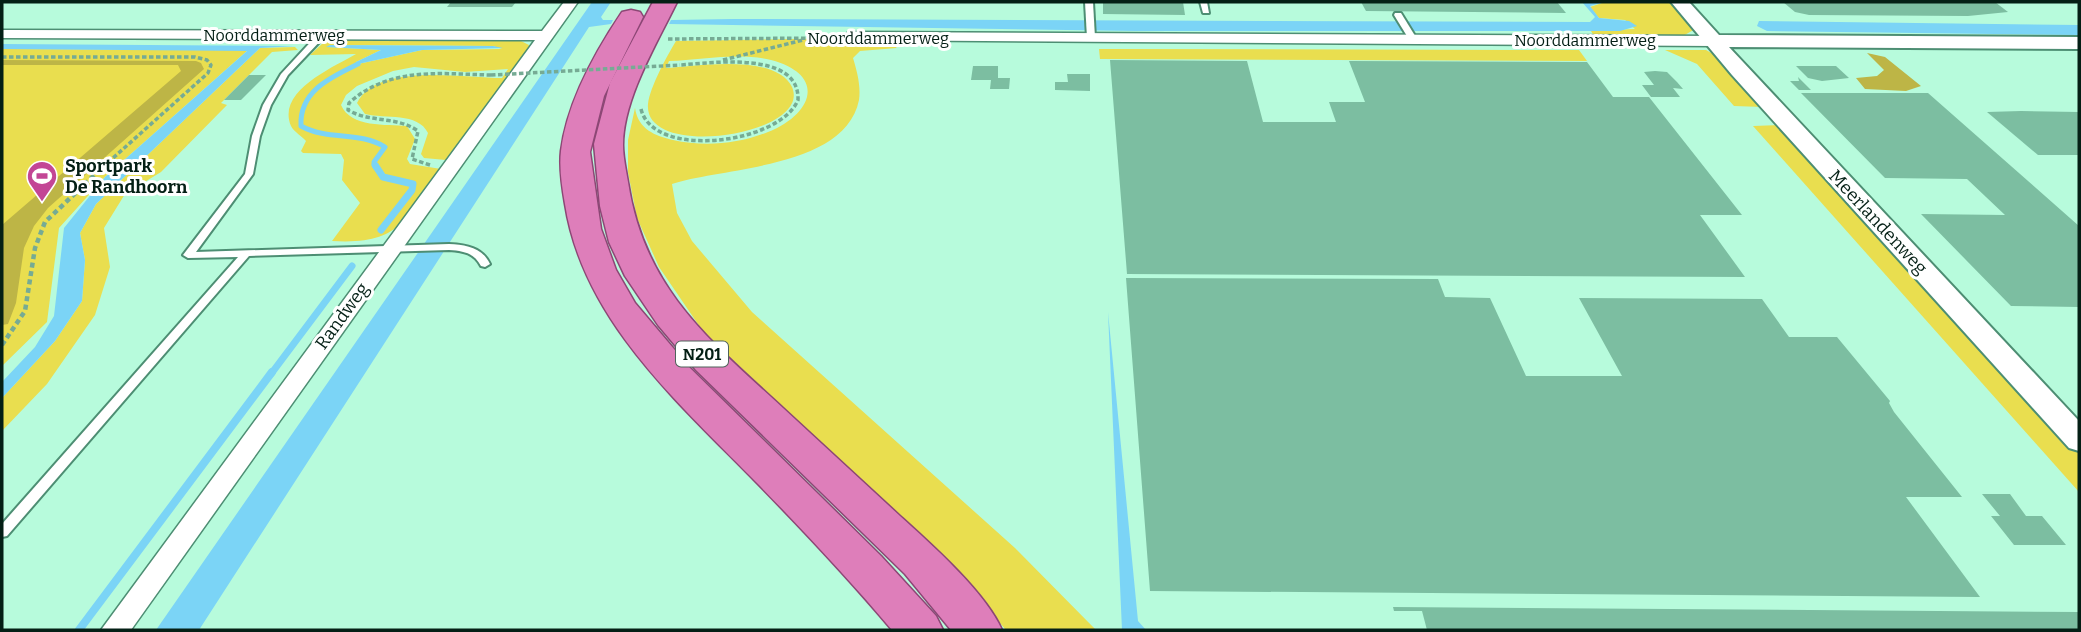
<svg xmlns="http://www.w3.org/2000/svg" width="2081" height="632" font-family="Bitter,serif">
<rect width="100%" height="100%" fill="#b7fbdc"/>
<!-- green -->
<g fill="#e9de4f" fill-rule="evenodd">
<polygon points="1605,2 1672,2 1695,29 1683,36 1594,36 1591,31 1635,29 1625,20 1599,18 1590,7"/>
<path d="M340,38L517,39L529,45L528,50L446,160L424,158L421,154L428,133C418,112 385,119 365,114L357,103C377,62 464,78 502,78L508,69L465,72L414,67L393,71L357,86L346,95L341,105C351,128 386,124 407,126L415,139L407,159L410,164L441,169C404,220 401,245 332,241L360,203L342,180L344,160L341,154L303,153L301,151L306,141C302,136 294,132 291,126C276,91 334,67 356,54L310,55L323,43ZM330,45L493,46L502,49L422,50L358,64L356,62L381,50L328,47Z"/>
<path d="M851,38L888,41L897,48L860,51L853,58C857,71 861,86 859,100C845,169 722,167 672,184L677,213L692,241L752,312L1015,548L1096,630H1006L944,559L704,333L659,267L637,218L628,172V140L635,108C638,129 655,136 673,140C705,147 738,144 768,132C813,114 827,75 771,60C739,52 702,60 669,61L666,68C696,66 776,53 792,87C813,135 643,161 648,104C650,87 667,56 676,41Z"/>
<polygon points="295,47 298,50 272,52 221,103 227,105 161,172 125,194 104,228 110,267 95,315 47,384 2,431 2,398 55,341 82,301 85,260 80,233 96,204 260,48"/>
<polygon points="2,49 248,50 105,177 59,228 47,322 2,366"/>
<polygon points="1099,49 1579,50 1587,61 1100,59"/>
<polygon points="1665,50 1706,50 1715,55 1763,107 1734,106 1697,64"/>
<polygon points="1780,125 2079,453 2079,492 1753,126"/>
</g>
<!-- forest -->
<g fill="#bdb546">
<polygon points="1867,53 1885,57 1921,86 1906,91 1865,89 1856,78 1877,76 1884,70"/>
<polygon points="2,60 196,61 201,63 204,69 48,208 34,226 24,248 16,303 8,324 2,325 2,225 181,71 178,65 2,65"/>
</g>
<!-- water -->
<g fill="#7bd4f6">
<polygon points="592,2 611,2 601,17 603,20 613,20 611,24 589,27 199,630 156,630"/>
<polygon points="1582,2 1605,2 1590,6 1599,18 1629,21 1637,26 1620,31 1135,31 669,24 671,20 733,19 1590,22 1595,17"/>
<polygon points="1759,21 2079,25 2079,35 1767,31 1757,26"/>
<polygon points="2,44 297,46 260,48 96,204 80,233 85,260 82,301 55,341 2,398 2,382 35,347 54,316 64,228 105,177 247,51 2,49"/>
<polygon points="330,45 493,46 503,48 422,50 358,64 356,62 381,50 326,47"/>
<polygon points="1108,312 1138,621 1146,630 1122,630"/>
</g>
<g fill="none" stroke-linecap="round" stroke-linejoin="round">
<!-- stream-far2 -->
<path stroke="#7bd4f6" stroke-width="5" d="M358,64C331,77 299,91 301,126C328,141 360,131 385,147L374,162L375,167"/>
<!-- stream-far1 -->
<g stroke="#7bd4f6" stroke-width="7">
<polyline points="375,165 383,177 413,184 412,190 381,230"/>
<polyline points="271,374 352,266"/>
</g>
<!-- stream -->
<polyline stroke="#7bd4f6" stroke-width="8" points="79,630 272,372"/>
</g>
<!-- building -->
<g fill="#7cbea1">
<polygon points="451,2 516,2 512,7 447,7"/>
<polygon points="1103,2 1183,2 1185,15 1103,14"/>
<polygon points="1361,2 1557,2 1566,13 1366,11"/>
<polygon points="1783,2 1995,2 2008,12 1968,16 1809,15 1795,12"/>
<polygon points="1110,60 1247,61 1263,122 1336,122 1329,102 1365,102 1349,61 1587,62 1613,97 1649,97 1742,215 1700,215 1745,277 1127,274"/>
<polygon points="973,66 998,66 998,78 1010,78 1009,89 990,89 991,80 971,80"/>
<polygon points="1796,66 1836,66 1849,78 1822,81 1808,78"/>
<polygon points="1655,71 1667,72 1677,82 1683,89 1673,88 1680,97 1651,97 1642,85 1654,85 1644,72"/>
<polygon points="1067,74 1090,74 1090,91 1055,90 1055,82 1068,82"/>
<polygon points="249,75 266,75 241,100 224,100"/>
<polygon points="1798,77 1811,90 1799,90 1790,81 1799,81"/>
<polygon points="1801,93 1928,93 2079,226 2079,307 2011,306 1921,214 2005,215 1967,179 1885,178"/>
<polygon points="2021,111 2079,112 2079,155 2038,155 1987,112"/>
<polygon points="1126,278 1438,279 1445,297 1490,298 1526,376 1622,376 1579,298 1762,299 1789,337 1837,337 1890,401 1889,403 1894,412 1962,497 1906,497 1980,597 1150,591"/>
<polygon points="1982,494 2010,494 2026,516 2042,516 2066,545 2014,545 1991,516 2000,516"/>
<polygon points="1393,607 2079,612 2079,630 1427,630 1422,611 1394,611"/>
</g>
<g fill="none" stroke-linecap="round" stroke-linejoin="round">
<!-- service casing -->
<g stroke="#4d8e73" stroke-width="4">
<g id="service">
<polygon points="1085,2 1093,2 1095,38 1091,40 1087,38"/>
<polygon points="1200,2 1207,2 1209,13 1203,13"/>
<polygon points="1395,13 1401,13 1417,39 1416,41 1410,41 1394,15"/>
<path d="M318,34L325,36L288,75L271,105L260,136L253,174L196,252L449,244C466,245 482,247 490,264L485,267L481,266C474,253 464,251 449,250L249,256L7,536L2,537V524L238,257L188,258L183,255L245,174L252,136L263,105L281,74Z"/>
</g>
</g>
<!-- minor casing -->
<g stroke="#4d8e73" stroke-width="3">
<g id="minor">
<polygon points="564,2 578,2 131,630 101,630 535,40 2,38 2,30 542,31"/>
<polygon points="850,32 1713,36 1721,41 1713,46 845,40 845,34"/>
</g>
</g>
<!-- tertiary casing -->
<g stroke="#4d8e73" stroke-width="4">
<polygon id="tertiary" points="1671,2 1689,2 1719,35 2079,37 2079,49 1729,47 2079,421 2079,451 2069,448 1732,75"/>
</g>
<!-- trunk casing -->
<g stroke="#8c4775" stroke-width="3">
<g id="trunk">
<path d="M653,2H677C657,43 623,99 623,145C623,157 626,170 628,182C644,288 708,339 783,408C822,444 861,480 900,516C931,544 986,593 1002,630H951L905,574L696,370L658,325L625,276L609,242L600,206L594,144L610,83Z"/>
<path d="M631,10L640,12L643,17L604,96L590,152L601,229L616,270L635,303L690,368L881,556L936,616L943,630H892C849,579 803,530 756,482C678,402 583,320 565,204C562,187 559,168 561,151C567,102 595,52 622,12Z"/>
</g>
</g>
<!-- path-far1 -->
<g stroke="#76ab94" stroke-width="3.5" stroke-dasharray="4.5 2.5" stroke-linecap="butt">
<polyline points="668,39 835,38"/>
<polyline points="2,57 195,57 207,60 211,65 208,73 103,167"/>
<polyline points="723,60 803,40"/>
<path d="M641,109C653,160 780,144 798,100C800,50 711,63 680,65"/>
<path d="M430,165L412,159L418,131C397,116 370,123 348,110L349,103C390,66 440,74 491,75"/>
</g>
<!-- path -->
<polyline stroke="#76ab94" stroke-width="4.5" stroke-dasharray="5 3.5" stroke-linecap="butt" points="2,345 25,311 35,248 45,222 105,165"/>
<!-- service -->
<use href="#service" fill="#fff" fill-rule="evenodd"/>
<!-- minor -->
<use href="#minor" fill="#fff" fill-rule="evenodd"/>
<!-- tertiary -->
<use href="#tertiary" fill="#fff" fill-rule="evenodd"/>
<!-- trunk -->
<use href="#trunk" fill="#de7eba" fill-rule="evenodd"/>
<!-- path-bridge -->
<polyline stroke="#76ab94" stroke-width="3.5" stroke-dasharray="4.5 2.5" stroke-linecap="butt" points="491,75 680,65"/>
</g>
<!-- icons -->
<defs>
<g id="stadium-pin" transform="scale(1.575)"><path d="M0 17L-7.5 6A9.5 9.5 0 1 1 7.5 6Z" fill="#c34695" stroke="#fff"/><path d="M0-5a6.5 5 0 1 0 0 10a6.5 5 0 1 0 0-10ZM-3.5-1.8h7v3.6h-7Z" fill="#fff"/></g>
</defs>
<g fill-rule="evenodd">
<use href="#stadium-pin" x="42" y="176"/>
</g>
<g text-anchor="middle" stroke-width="6" stroke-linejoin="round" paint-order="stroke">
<!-- far-street labels -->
<g font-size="16" fill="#041f15" stroke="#fff">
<text x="274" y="41">Noorddammerweg</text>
<text x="878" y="44">Noorddammerweg</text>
<text x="1585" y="46">Noorddammerweg</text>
</g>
<!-- shield labels -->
<rect fill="#fff" stroke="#4f625b" stroke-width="2" x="676" y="341.5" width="52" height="25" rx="5"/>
<g font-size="16" font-weight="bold" fill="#041f15">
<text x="702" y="360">N201</text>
</g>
<!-- poi labels -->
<g font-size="18" font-weight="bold" fill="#041f15" stroke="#fff" text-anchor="start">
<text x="65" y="172">Sportpark<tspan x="65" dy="21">De Randhoorn</tspan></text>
</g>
<!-- street labels -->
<g font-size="18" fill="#041f15" stroke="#fff">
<text transform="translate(1878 222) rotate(47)" y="6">Meerlandenweg</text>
<text transform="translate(342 316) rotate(-54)" y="6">Randweg</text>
</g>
</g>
<!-- border -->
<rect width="2081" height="632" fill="none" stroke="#041f15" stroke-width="7"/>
</svg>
